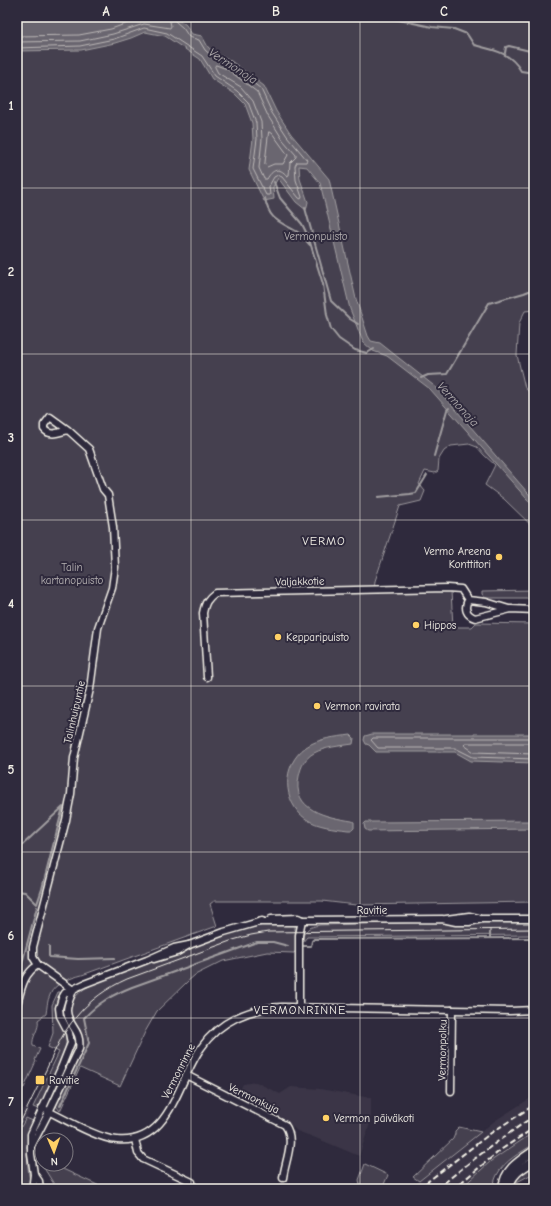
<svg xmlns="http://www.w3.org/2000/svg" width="551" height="1206" font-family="'Comic Neue',sans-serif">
<rect width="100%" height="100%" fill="#2f2a3d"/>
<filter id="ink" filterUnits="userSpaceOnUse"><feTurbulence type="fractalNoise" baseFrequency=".025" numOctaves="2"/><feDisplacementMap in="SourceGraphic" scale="8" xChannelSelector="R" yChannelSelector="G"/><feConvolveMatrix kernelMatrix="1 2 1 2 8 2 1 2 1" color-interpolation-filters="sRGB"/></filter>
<g filter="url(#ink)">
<!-- built -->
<g fill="#3b3647">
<polygon points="256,1082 280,1094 291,1087 320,1089 371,1098 371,1120 359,1156 316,1138 297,1131 286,1120 237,1096 243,1084"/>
<polygon points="534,1096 534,1132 491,1161 460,1189 409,1189 496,1120"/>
<polygon points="22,1108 28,1111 29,1113 17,1134 17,1118"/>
</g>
<!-- green -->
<g fill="#454050" stroke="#9c989c">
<path d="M151,17H534V310L525,311L519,323L517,355L525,388L534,397V528L504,499L485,485L495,465L484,455L477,447L469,444L451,446L444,451L439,459L438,471L435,473L425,471L419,484L425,491L421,501L400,506L375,581L374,592L451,591L453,627H472L476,623L534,624V902L356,905L322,901H214L210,904L217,926L82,975C71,978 54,983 50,995C47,1001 47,1008 46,1014L38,1020C40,1029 31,1037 33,1046L40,1049L35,1060L36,1061L24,1088L21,1087L17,1097V20Z"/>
<polygon points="534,590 534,598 485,598 482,594 482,591"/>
<path d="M434,922L470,924L486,922H534V935L307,937L302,943C303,930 308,927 320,925Z"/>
<path d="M295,924V932H296L298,948L294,953L267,952L223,961L195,975L187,982L157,1011L145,1032L120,1086L80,1068L60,1111L56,1106V1103L82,1049C85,1030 74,1026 70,1011L73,1000L77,995L84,989L97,982L149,963L177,955L193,947L235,931L264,925Z"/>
<polygon points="58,992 60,992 60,994 56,1010 57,1017 66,1035 66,1051 38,1109 33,1107 59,1052 48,1047 53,1033 52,1005"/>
<path d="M26,1118L33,1121C25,1141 26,1168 32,1189H17V1134Z"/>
<polygon points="459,1127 481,1132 419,1181 413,1177 453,1139 455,1134 455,1131"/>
<path d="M534,1132V1144C520,1153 505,1160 497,1175C495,1179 494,1183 493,1187L490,1188L488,1184L478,1189H460L491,1161Z"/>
<polygon points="39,1152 42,1156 42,1164 52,1164 106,1189 57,1189 39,1160"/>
<polygon points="365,1164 388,1175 382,1189 361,1189 359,1180"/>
<polygon points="534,1164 534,1173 517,1182 516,1177"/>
</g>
<!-- water -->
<g fill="#6a6670" stroke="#a19ea0">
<polygon points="17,17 176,17 186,25 192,34 202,36 208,47 216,54 231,61 264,86 276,111 291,134 329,179 356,299 368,336 371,341 380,343 438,389 534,500 534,507 430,389 387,356 373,351 363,342 350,309 320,183 307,167 299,166 300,179 308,202 306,210 296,202 278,178 273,187 274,199 264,201 249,170 253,139 252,123 245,104 235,94 212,79 200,59 165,36 145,32 131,38 115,43 81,50 17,51"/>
<polygon points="372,734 534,734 534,763 471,761 455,752 376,752 369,745 366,744 364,740 365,736"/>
<path d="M351,735L354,738L353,744C340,746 325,747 314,753C305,758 301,766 299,776C291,811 327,817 352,821L354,822V828L352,830H348C334,828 318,827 306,819C282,802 281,765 306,747C319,738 336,737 351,735Z"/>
<polygon points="534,821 534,829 368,831 365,829 364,824 366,822 372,822"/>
</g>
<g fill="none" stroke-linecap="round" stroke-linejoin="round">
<!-- shore -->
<g stroke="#bdb9b8" stroke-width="1">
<polyline points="17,36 79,35 111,29 142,18 161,20 163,17"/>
<polyline points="17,42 80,41 113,34 144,24 170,28 171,26 169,17"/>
<polyline points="17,48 80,46 114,39 144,28 167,33 202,56 215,76 237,91 248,102 256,123 257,139 253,169 266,195 270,195 269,186 274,177 278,175 282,177 299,198 301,199 302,197 296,180 295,166 297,162 306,162 307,160 287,136 272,113 261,89 229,64 213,57 205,50 199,40 189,37 183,28 175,21 174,17"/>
<path d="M216,65L227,69L257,92L268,116L283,140L296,155V157L290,163L289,175L287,176C279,166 272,170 267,179H264L259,168L262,139L261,122L253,101L241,87L218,73L215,67Z"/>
<polygon points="269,132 272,133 288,155 283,164 274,164 267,167 265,165"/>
<polyline points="534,738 373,738 371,740 378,748 455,748 473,757 534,759"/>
<polyline points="534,743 466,743 464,745 474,752 534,754"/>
</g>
<!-- stream -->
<g stroke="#a19ea0" stroke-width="2">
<path d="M385,17L432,27L454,29L467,34L474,45C494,50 510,52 521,71L534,73"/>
<polyline points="505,53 506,47 509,46 534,52"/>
<polyline points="274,182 280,198 302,224 308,236 323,284 327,315 331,329 339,339 355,350 367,353 374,349"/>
<path d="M265,198C269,222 282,222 299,233C303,236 306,241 310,245"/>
<polyline points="305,208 331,301 350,319 358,324"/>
<polyline points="421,378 428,375 447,374 489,303 524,293 534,289"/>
<polyline points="434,456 447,410 449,408"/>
<polyline points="378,497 410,494 416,493 427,475"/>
<polyline points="17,850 63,807 42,889 37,904"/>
<polyline points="17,891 25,892 36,903"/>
<polyline points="490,931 490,938"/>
<polyline points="49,946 49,956 50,957 78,959 115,958"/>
<polyline points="304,946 311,946 312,941 314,939 534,938"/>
<polyline points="17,982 37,907"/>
<path d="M60,1106L89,1043L84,1018C99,1002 112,995 132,987L257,942H273L288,946"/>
</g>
<!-- minor casing -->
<g stroke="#f4f1e8" stroke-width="9">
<g id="minor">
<path d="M68,430C60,432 50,437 44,429V425L50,417L68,430L89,449L103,489L108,495L113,527L115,567L112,588L98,628L90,689L74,758L71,794L66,820L33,947V957L38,965L73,990"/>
<polyline points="468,600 486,602 509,609"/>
<path d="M207,677L203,613C205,603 207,599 215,593L447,588L461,589L468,600C464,608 466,615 475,618L511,609L534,610"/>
<polyline points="271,919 298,918 302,920"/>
<polyline points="446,919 469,916 478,918"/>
<polyline points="259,922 297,922 302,920 442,919 456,922 469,922 482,919 534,919"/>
<polyline points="154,959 177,952 189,945 224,932 262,921"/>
<path d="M17,1005C21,990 23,974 38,965"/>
<polyline points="299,1007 299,935 302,920"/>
<path d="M186,1075L285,1125C296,1140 285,1161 283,1178"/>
<polyline points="451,1091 452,1010"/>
<path d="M42,1108C61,1117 98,1139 117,1140C171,1145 177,1081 201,1048C219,1021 250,1008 282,1007L510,1011L534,1010"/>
<polyline points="135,1139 138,1153 143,1159 192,1182"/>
<path d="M31,1147L49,1112L79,1049C82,1029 68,1027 67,1011C67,1004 71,997 73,990"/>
<polyline points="34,1174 39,1181 40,1189"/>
<polyline points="34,1189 33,1182 34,1174 31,1154 31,1134 61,1068 71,1043 69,1033 60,1016 59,1008 62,998 65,993 84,984 147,960 174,948 189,945"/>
</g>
</g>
<!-- major casing -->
<g stroke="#f4f1e8" stroke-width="11">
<g id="major">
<path d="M503,1189C504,1170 519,1161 534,1151"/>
<path d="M509,1189C510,1174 522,1168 534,1161"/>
</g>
</g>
<!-- minor -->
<use href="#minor" stroke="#2f2a3d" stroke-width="6"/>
<!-- major -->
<use href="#major" stroke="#2f2a3d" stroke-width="8"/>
<!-- tram -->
<path stroke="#f4f1e8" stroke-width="1" d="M17,1129C27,1109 37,1088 47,1068C55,1050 63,1032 76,1017C90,1000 107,988 127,979L233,940L251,935L268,932L534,929"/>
<!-- rail -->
<g stroke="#f4f1e8" stroke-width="2" stroke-dasharray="6 3" stroke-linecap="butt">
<polyline points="418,1189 491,1133 534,1105"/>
<path d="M437,1189C468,1163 500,1139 534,1116"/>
<polyline points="453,1189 502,1149 534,1128"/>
</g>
</g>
</g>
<!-- grid -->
<path fill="none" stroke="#f4f1e8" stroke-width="1" stroke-opacity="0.55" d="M191,17V1189M360,17V1189M17,188H534M17,354H534M17,520H534M17,686H534M17,852H534M17,1018H534"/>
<!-- markers -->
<g fill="#ffd166" stroke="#2f2a3d" stroke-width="1.5">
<circle cx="499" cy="557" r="4"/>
<circle cx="416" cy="625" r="4"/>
<circle cx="278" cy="637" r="4"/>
<circle cx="317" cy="706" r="4"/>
<rect x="35" y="1075" width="10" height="10" rx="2"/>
<circle cx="326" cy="1118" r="4"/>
</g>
<g text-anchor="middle" stroke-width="4" stroke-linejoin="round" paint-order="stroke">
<!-- park labels -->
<g font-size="11" fill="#b7b3b3" stroke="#2f2a3d">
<text x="316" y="240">Vermonpuisto</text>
<text x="72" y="571">Talin<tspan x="72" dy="13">kartanopuisto</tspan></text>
</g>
<!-- poi labels -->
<g font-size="11" fill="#f4f1e8" stroke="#2f2a3d" text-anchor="start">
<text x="491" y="555" text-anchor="end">Vermo Areena<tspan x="491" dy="13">Konttitori</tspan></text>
<text x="424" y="629">Hippos</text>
<text x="286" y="641">Kepparipuisto</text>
<text x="325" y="710">Vermon ravirata</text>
<text x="49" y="1084">Ravitie</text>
<text x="334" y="1122">Vermon päiväkoti</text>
</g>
<!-- street labels -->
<g font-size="11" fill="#f4f1e8" stroke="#2f2a3d">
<text transform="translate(300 581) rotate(-1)" y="4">Valjakkotie</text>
<text transform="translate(74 712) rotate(-77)" y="4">Talinhuipuntie</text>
<text x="372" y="914">Ravitie</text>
<text transform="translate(442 1050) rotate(-89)" y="4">Vermonpolku</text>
<text transform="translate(178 1071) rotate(-63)" y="4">Vermonrinne</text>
<text transform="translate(254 1098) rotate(26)" y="4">Vermonkuja</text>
</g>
<!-- water labels -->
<g font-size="12" font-style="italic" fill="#b6b2b2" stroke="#2f2a3d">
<text transform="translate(233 66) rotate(33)" y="4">Vermonoja</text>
<text transform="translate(458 404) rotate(48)" y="4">Vermonoja</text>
</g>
<!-- neighbourhood labels -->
<g font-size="12" letter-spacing="1" fill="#f4f1e8" stroke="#2f2a3d">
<text x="324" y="545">VERMO</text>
<text x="300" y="1014">VERMONRINNE</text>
</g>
</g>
<!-- margin -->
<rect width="551" height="1206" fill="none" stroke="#2f2a3d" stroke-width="44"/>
<!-- north arrow -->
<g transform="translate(54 1152) rotate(178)"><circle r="19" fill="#2f2a3d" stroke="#7e7a81"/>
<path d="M0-3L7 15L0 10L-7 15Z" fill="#ffd166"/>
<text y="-6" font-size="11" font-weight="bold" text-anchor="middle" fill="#f4f1e8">N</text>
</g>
<rect x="22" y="22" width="507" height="1162" fill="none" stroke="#f4f1e8" stroke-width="1.5"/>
<g font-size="13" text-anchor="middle" font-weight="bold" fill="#f4f1e8">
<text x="106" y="16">A</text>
<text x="276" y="16">B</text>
<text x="444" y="16">C</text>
<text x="11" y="110">1</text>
<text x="11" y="276">2</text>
<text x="11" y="442">3</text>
<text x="11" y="608">4</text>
<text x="11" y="774">5</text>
<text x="11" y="940">6</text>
<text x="11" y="1106">7</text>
</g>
</svg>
